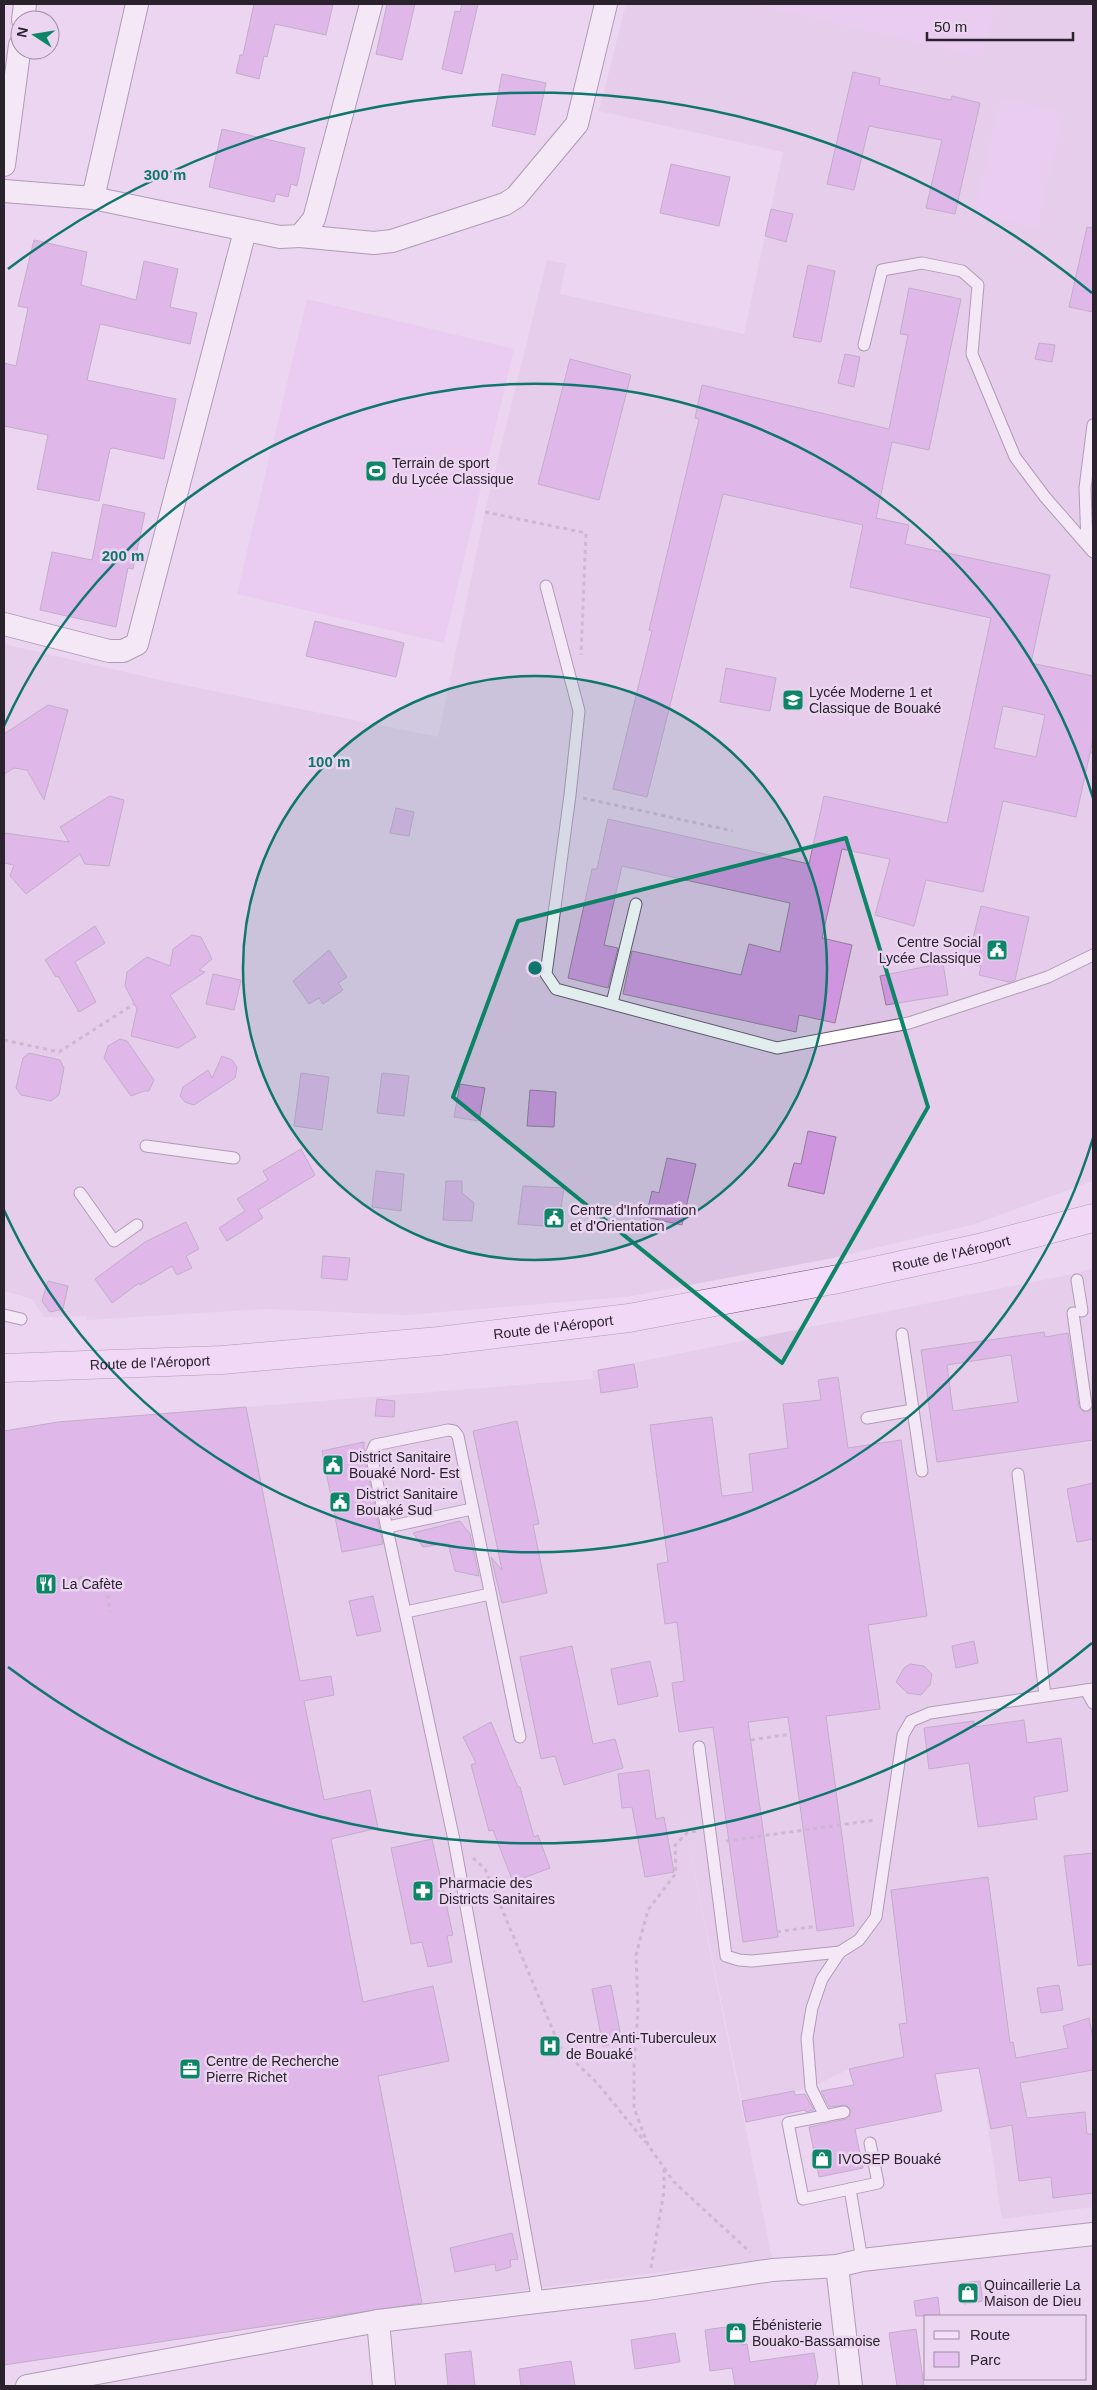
<svg xmlns="http://www.w3.org/2000/svg" width="1097" height="2390" font-family="Helvetica,sans-serif">
<rect width="100%" height="100%" fill="#ebd5f1"/>
<!-- built -->
<g fill="#dec4e4">
<polygon points="626,4 1093,4 1093,1181 975,1224 833,1258 626,1297 406,1315 266,1309 87,1320 86,1316 44,1317 32,1299 4,1291 4,644 164,681 438,737 485,512 547,260 566,264 560,294 744,334 783,152 599,111"/>
<polygon points="1093,1268 1093,2207 1002,2219 979,2068 949,2048 849,2069 811,2088 742,2101 678,1793 772,2258 422,2303 246,1407 593,1379 592,1371 598,1370 1073,1274"/>
</g>
<!-- green -->
<g fill="#e6c2f0">
<polygon points="754,4 995,4 983,58"/>
<polygon points="1001,98 1064,112 1037,228 974,213"/>
<polygon points="307,299 514,349 444,643 237,594"/>
<polygon points="1093,1319 1093,1370 1091,1371 1085,1331 1086,1325"/>
</g>
<!-- building -->
<g fill="#d095df" stroke="#917d96" fill-rule="evenodd">
<polygon points="254,4 333,4 326,35 275,24 267,57 264,56 259,79 236,73 240,55 243,55"/>
<polygon points="387,4 415,4 402,60 376,54"/>
<polygon points="462,4 478,4 462,74 442,69 455,11 460,12"/>
<polygon points="853,72 880,78 879,85 951,100 952,96 980,103 955,214 926,208 942,140 869,126 854,190 827,184"/>
<polygon points="502,74 546,83 535,135 492,126"/>
<polygon points="222,129 305,148 297,186 291,184 288,197 276,194 274,202 209,187"/>
<polygon points="671,164 730,177 719,226 660,213"/>
<polygon points="771,209 793,214 786,242 765,236"/>
<polygon points="1087,227 1093,228 1093,312 1069,307"/>
<polygon points="34,240 87,252 81,285 136,300 144,261 178,269 170,307 197,313 190,344 100,324 87,380 176,399 164,459 113,448 110,449 99,501 37,489 48,435 4,426 4,363 16,366 28,308 18,306"/>
<polygon points="808,265 835,271 821,342 793,337"/>
<path d="M909,288L961,299L929,450L892,442L876,518L909,525L905,544L1050,575L1031,663L1093,676V739L1076,817L1003,801L983,892L926,880L914,926L875,915L890,859L842,849L822,938L852,945L835,1023L799,1015L796,1032L623,994L632,951L741,975L749,944L780,952L790,903L622,866L604,945L618,948L608,988L568,978L592,869H597L608,819L809,864L824,796L947,823L991,618L850,587L863,525L723,494L647,797L613,789L652,631L649,630L699,419L695,418L702,385L889,429L908,335L900,334ZM1003,706L1045,715L1036,757L994,748Z"/>
<polygon points="1039,343 1055,345 1052,362 1035,359"/>
<polygon points="845,354 860,357 854,387 838,383"/>
<polygon points="570,359 631,375 599,500 538,484"/>
<polygon points="103,504 145,513 133,569 128,568 116,627 40,610 52,552 92,560"/>
<polygon points="315,621 404,643 396,677 306,656"/>
<polygon points="726,668 776,678 770,711 720,702"/>
<polygon points="48,705 68,710 44,800 27,770 14,768 4,774 4,734"/>
<polygon points="110,796 124,800 109,866 85,864 80,854 26,894 10,876 14,865 4,863 4,833 69,842 60,827"/>
<polygon points="396,808 414,812 409,836 390,833"/>
<polygon points="981,906 1029,917 1015,980 1009,982 979,975 981,966 967,963"/>
<polygon points="95,926 105,943 75,962 96,1002 79,1012 58,976 56,977 45,960"/>
<polygon points="192,935 201,937 212,959 199,970 205,972 170,995 196,1037 178,1048 131,1036 137,1009 125,986 127,972 147,957 170,966 173,949"/>
<polygon points="329,950 347,977 338,983 343,990 323,1004 319,998 309,1004 293,981"/>
<polygon points="943,963 948,995 886,1005 880,976"/>
<polygon points="213,974 241,980 234,1010 206,1004"/>
<polygon points="120,1039 127,1041 154,1080 149,1091 144,1091 131,1096 104,1058 108,1046"/>
<polygon points="29,1053 60,1060 64,1068 59,1095 51,1101 21,1095 16,1088 23,1058"/>
<polygon points="222,1056 232,1060 237,1067 235,1078 194,1105 185,1102 180,1096 183,1087 208,1070 212,1078"/>
<polygon points="301,1073 329,1077 322,1130 294,1126"/>
<polygon points="382,1073 409,1076 404,1116 377,1113"/>
<polygon points="460,1084 485,1088 479,1121 454,1117"/>
<polygon points="530,1090 556,1092 554,1127 527,1126"/>
<polygon points="808,1131 836,1137 824,1194 788,1186 794,1163 801,1164"/>
<polygon points="301,1149 315,1175 258,1210 263,1218 227,1241 219,1228 245,1211 237,1199 268,1180 263,1171"/>
<polygon points="667,1158 696,1164 682,1225 646,1217 652,1191 659,1193"/>
<polygon points="376,1171 404,1174 401,1211 372,1207"/>
<polygon points="446,1181 462,1181 462,1193 474,1203 472,1221 443,1220"/>
<polygon points="523,1186 564,1188 558,1227 518,1224"/>
<polygon points="186,1222 199,1249 186,1256 192,1268 177,1275 172,1266 140,1285 139,1283 112,1303 95,1279 145,1242"/>
<polygon points="323,1256 350,1258 347,1280 321,1278"/>
<polygon points="48,1281 68,1286 63,1309 50,1312 42,1301"/>
<path d="M1044,1332L1045,1337L1068,1333L1079,1407L1084,1412L1093,1409V1440L937,1462L921,1350ZM1011,1355L1018,1402L953,1411L947,1365Z"/>
<polygon points="634,1364 638,1387 601,1393 598,1370"/>
<polygon points="838,1377 848,1448 901,1440 927,1616 868,1625 880,1709 826,1716 854,1926 817,1931 788,1717 748,1722 778,1937 743,1942 713,1727 679,1732 672,1683 684,1681 677,1622 665,1624 657,1564 668,1562 650,1425 712,1417 722,1496 753,1492 749,1454 788,1448 783,1404 821,1400 818,1380"/>
<polygon points="377,1399 395,1401 394,1417 375,1416"/>
<polygon points="246,1407 300,1681 331,1676 334,1695 304,1701 324,1800 370,1790 378,1828 331,1839 363,2002 433,1986 449,2061 378,2076 422,2303 4,2365 4,1431 58,1422"/>
<polygon points="517,1421 539,1524 533,1525 547,1593 502,1603 491,1557 502,1570 473,1431"/>
<polygon points="364,1442 364,1456 383,1544 342,1552 322,1451"/>
<polygon points="1093,1483 1093,1539 1077,1542 1067,1489"/>
<polygon points="460,1521 470,1534 479,1576 455,1571 448,1543 423,1547 413,1533"/>
<polygon points="373,1596 381,1631 357,1636 349,1601"/>
<polygon points="974,1641 978,1663 956,1668 952,1646"/>
<polygon points="572,1646 593,1744 615,1739 623,1768 564,1785 555,1756 541,1759 520,1657"/>
<polygon points="650,1661 658,1696 618,1705 611,1669"/>
<polygon points="910,1664 924,1666 932,1674 930,1685 921,1695 907,1693 896,1682 904,1668"/>
<polygon points="1024,1720 1027,1743 1061,1738 1068,1791 1034,1797 1037,1819 978,1827 969,1763 929,1769 924,1728 974,1721 974,1727"/>
<polygon points="491,1722 518,1787 520,1787 534,1837 538,1835 550,1868 513,1882 493,1830 489,1831 471,1765 476,1763 463,1737"/>
<polygon points="649,1770 656,1819 664,1817 674,1872 645,1877 632,1807 622,1808 618,1774"/>
<polygon points="432,1839 453,1935 447,1936 452,1962 428,1967 422,1942 411,1944 391,1848"/>
<polygon points="1093,1853 1093,1964 1078,1966 1064,1856"/>
<polygon points="988,1877 1010,2043 1013,2042 1016,2058 1068,2048 1063,2026 1089,2018 1093,2039 1093,2070 1020,2083 1027,2118 1085,2112 1087,2134 1093,2134 1093,2193 1053,2198 1051,2177 1019,2181 1012,2125 991,2129 979,2068 935,2074 942,2111 855,2129 863,2168 819,2177 809,2127 846,2119 849,2117 851,2111 846,2105 829,2107 821,2091 854,2085 849,2069 904,2057 899,2024 907,2023 891,1890"/>
<polygon points="611,1985 622,2042 603,2046 592,1989"/>
<polygon points="1059,1985 1063,2010 1041,2013 1037,1988"/>
<polygon points="794,2091 795,2095 805,2094 814,2110 806,2112 805,2110 746,2122 742,2101"/>
<polygon points="512,2233 518,2259 510,2260 511,2267 496,2271 495,2264 455,2272 450,2248"/>
<polygon points="980,2281 983,2301 964,2304 961,2283"/>
<polygon points="938,2297 940,2316 916,2316 914,2301"/>
<polygon points="739,2325 742,2345 747,2344 750,2362 814,2353 818,2377 815,2386 735,2386 732,2368 710,2371 705,2330"/>
<polygon points="916,2329 924,2386 897,2386 889,2333"/>
<polygon points="675,2333 680,2362 635,2369 631,2340"/>
<polygon points="471,2351 475,2386 448,2386 445,2354"/>
<polygon points="571,2361 575,2386 521,2386 519,2369"/>
</g>
<g fill="none" stroke-linecap="round" stroke-linejoin="round">
<!-- lane casing -->
<g stroke="#68556d" stroke-width="13">
<g id="lane">
<polyline points="864,345 882,270 922,263 962,271 978,285 972,354 1015,457 1045,497 1093,552"/>
<polyline points="1087,544 1085,488 1093,425"/>
<polyline points="546,586 579,711 570,795 546,974 556,989 777,1048 909,1023 1048,977 1093,955"/>
<polyline points="612,1003 636,904"/>
<polyline points="146,1146 234,1158"/>
<polyline points="80,1193 114,1241 137,1225"/>
<polyline points="1077,1280 1082,1311"/>
<polyline points="1073,1313 1086,1405"/>
<polyline points="4,1315 21,1319"/>
<polyline points="902,1334 922,1471"/>
<polyline points="867,1418 913,1410"/>
<polyline points="1018,1474 1045,1695"/>
<polyline points="388,1527 472,1509"/>
<polyline points="406,1612 490,1594"/>
<polyline points="1086,1690 1093,1703"/>
<polyline points="520,1737 458,1436 454,1431 448,1430 375,1445 371,1454 454,1840 538,2302"/>
<polyline points="699,1747 726,1956 739,1960 752,1961 840,1952 859,1940 876,1917 903,1735 911,1721 930,1713 1093,1689"/>
<polyline points="844,2112 788,2123 803,2199 878,2183 870,2143"/>
<polyline points="825,2116 811,2088 807,2038 812,2008 822,1979 840,1952"/>
<polyline points="850,2189 862,2260"/>
</g>
</g>
<!-- street casing -->
<g stroke="#68556d" stroke-width="24">
<g id="street">
<polyline points="23,20 25,4"/>
<polyline points="4,165 20,45"/>
<polyline points="4,191 93,198 280,237 300,236 314,219 371,4"/>
<polyline points="93,198 137,4"/>
<polyline points="300,236 374,243 392,241 505,204 516,197 577,124 606,4"/>
<polyline points="4,624 109,651 123,651 137,644 245,231"/>
<polyline points="837,2266 851,2386"/>
<polyline points="378,2321 384,2386"/>
<polyline points="27,2386 378,2321 647,2289 772,2270 837,2266 862,2260 1093,2234"/>
</g>
</g>
<!-- secondary casing -->
<g stroke="#68556d" stroke-width="29">
<g id="secondary">
<path id="s1" d="M4,1368L222,1360L439,1341L629,1318L838,1279L979,1248L1093,1218"/>
</g>
</g>
<!-- path -->
<g stroke="#a796ac" stroke-width="3" stroke-dasharray="4 4" stroke-linecap="butt">
<polyline points="485,512 586,533 581,655"/>
<polyline points="1090,752 1093,752"/>
<polyline points="583,798 733,831"/>
<polyline points="4,1040 59,1052 134,1004"/>
<polyline points="63,1582 84,1577"/>
<polyline points="107,1587 110,1612"/>
<polyline points="751,1740 791,1734"/>
<polyline points="696,1831 687,1833 675,1845 676,1873 648,1910 636,1955 638,2010 634,2064 634,2108 648,2145 674,2182 750,2252"/>
<polyline points="726,1841 875,1820"/>
<polyline points="473,1858 485,1869 560,2047 598,2084 646,2143"/>
<polyline points="777,1932 817,1926"/>
<polyline points="651,2268 664,2191 664,2168"/>
</g>
<!-- lane -->
<use href="#lane" stroke="#fff" stroke-width="11"/>
<!-- street -->
<use href="#street" stroke="#fff" stroke-width="22"/>
<!-- secondary -->
<use href="#secondary" stroke="#f5dcfc" stroke-width="28"/>
</g>
<!-- marked area -->
<path d="M0 0H1097V2390H0ZM846,838L928,1107L782,1363L453,1097L518,921Z" fill="#ebd5f1" fill-opacity=".55" fill-rule="evenodd"/>
<path fill="none" stroke="#0c8667" stroke-width="4" stroke-linejoin="round" d="M846,838L928,1107L782,1363L453,1097L518,921Z"/>
<!-- distance rings -->
<circle cx="535" cy="968" r="292" fill="#0f766e" fill-opacity=".12"/>
<g fill="none" stroke="#0f766e" stroke-width="2.5">
<circle cx="535" cy="968" r="292"/>
<path d="M1093 1138A583 583 0 0 1 4 1210M4 726A583 583 0 0 1 1093 798"/>
<path d="M1092 1643A875 875 0 0 1 8 1667M8 269A875 875 0 0 1 1092 293"/>
</g>
<!-- icons -->
<defs>
<g id="stadium-square" transform="scale(1.125)"><rect x="-9" y="-9" width="18" height="18" rx="4" fill="#0c8667" stroke="#ebd5f1"/><path d="M0-5a6.5 5 0 1 0 0 10a6.5 5 0 1 0 0-10ZM-3.5-1.8h7v3.6h-7Z" fill="#fff"/></g>
<g id="school-square" transform="scale(1.125)"><rect x="-9" y="-9" width="18" height="18" rx="4" fill="#0c8667" stroke="#ebd5f1"/><path d="M0-5L7-2L0 1L-7-2ZM-4 1L0 2.5L4 1V4Q0 6-4 4Z" fill="#fff"/></g>
<g id="civic-square" transform="scale(1.125)"><rect x="-9" y="-9" width="18" height="18" rx="4" fill="#0c8667" stroke="#ebd5f1"/><path d="M-.6-6.5H3V-4.5H.6V-3L4-1V1h2V6H-6V1h2V-1L-.6-3ZM-1.2 2.5V6h2.4V2.5Z" fill="#fff"/></g>
<g id="restaurant-square" transform="scale(1.125)"><rect x="-9" y="-9" width="18" height="18" rx="4" fill="#0c8667" stroke="#ebd5f1"/><path d="M-5-6h1v4h1v-4h1v4h1v-4h1v5L-1.5 .5V6h-2V.5L-5-1ZM5-6V6H3V1.5H1.5Q1.5-4 5-6Z" fill="#fff"/></g>
<g id="pharmacy-square" transform="scale(1.125)"><rect x="-9" y="-9" width="18" height="18" rx="4" fill="#0c8667" stroke="#ebd5f1"/><path d="M-2-6h4v4h4v4h-4v4h-4v-4h-4v-4h4Z" fill="#fff"/></g>
<g id="hospital-square" transform="scale(1.125)"><rect x="-9" y="-9" width="18" height="18" rx="4" fill="#0c8667" stroke="#ebd5f1"/><path d="M-5-5h3v3.5h4V-5h3V5h-3V1.5h-4V5h-3Z" fill="#fff"/></g>
<g id="office-square" transform="scale(1.125)"><rect x="-9" y="-9" width="18" height="18" rx="4" fill="#0c8667" stroke="#ebd5f1"/><path d="M-6-3h4V-5.5h4V-3h4V5H-6ZM-1-4.5V-3h2v-1.5ZM-6 0V1H6V0Z" fill="#fff"/></g>
<g id="shop-square" transform="scale(1.125)"><rect x="-9" y="-9" width="18" height="18" rx="4" fill="#0c8667" stroke="#ebd5f1"/><path d="M-5-2.5h2.3a2.7 3.5 0 0 1 5.4 0H5L5.5 6h-11ZM-1.5-2.5h3a1.5 2.3 0 0 0-3 0Z" fill="#fff"/></g>
</defs>
<g fill-rule="evenodd">
<use href="#stadium-square" x="376" y="471"/>
<use href="#school-square" x="793" y="700"/>
<use href="#civic-square" x="997" y="950"/>
<use href="#civic-square" x="554" y="1218"/>
<use href="#civic-square" x="333" y="1465"/>
<use href="#civic-square" x="340" y="1502"/>
<use href="#restaurant-square" x="46" y="1584"/>
<use href="#pharmacy-square" x="423" y="1891"/>
<use href="#hospital-square" x="550" y="2046"/>
<use href="#office-square" x="190" y="2069"/>
<use href="#shop-square" x="822" y="2159"/>
<use href="#shop-square" x="968" y="2293"/>
<use href="#shop-square" x="736" y="2333"/>
</g>
<g text-anchor="middle" stroke-width="5" stroke-linejoin="round" paint-order="stroke">
<!-- poi labels -->
<g font-size="14" fill="#2a222c" stroke="#ebd5f1" text-anchor="start">
<text x="392" y="468">Terrain de sport<tspan x="392" dy="16">du Lycée Classique</tspan></text>
<text x="809" y="697">Lycée Moderne 1 et<tspan x="809" dy="16">Classique de Bouaké</tspan></text>
<text x="981" y="947" text-anchor="end">Centre Social<tspan x="981" dy="16">Lycée Classique</tspan></text>
<text x="570" y="1215">Centre d'Information<tspan x="570" dy="16">et d'Orientation</tspan></text>
<text x="349" y="1462">District Sanitaire<tspan x="349" dy="16">Bouaké Nord- Est</tspan></text>
<text x="356" y="1499">District Sanitaire<tspan x="356" dy="16">Bouaké Sud</tspan></text>
<text x="62" y="1589">La Cafète</text>
<text x="439" y="1888">Pharmacie des<tspan x="439" dy="16">Districts Sanitaires</tspan></text>
<text x="566" y="2043">Centre Anti-Tuberculeux<tspan x="566" dy="16">de Bouaké</tspan></text>
<text x="206" y="2066">Centre de Recherche<tspan x="206" dy="16">Pierre Richet</tspan></text>
<text x="838" y="2164">IVOSEP Bouaké</text>
<text x="984" y="2290">Quincaillerie La<tspan x="984" dy="16">Maison de Dieu</tspan></text>
<text x="752" y="2330">Ébénisterie<tspan x="752" dy="16">Bouako-Bassamoise</tspan></text>
</g>
<!-- street labels -->
<g font-size="14" fill="#2a222c" stroke="#ebd5f1">
<text dy="5" stroke="none"><textPath href="#s1" startOffset="956">Route de l'Aéroport</textPath></text>
<text dy="5" stroke="none"><textPath href="#s1" startOffset="551">Route de l'Aéroport</textPath></text>
<text dy="5" stroke="none"><textPath href="#s1" startOffset="146">Route de l'Aéroport</textPath></text>
</g>
</g>
<circle cx="535" cy="968" r="8" fill="#0f766e" stroke="#ebd5f1" stroke-width="2.5"/>
<g font-size="15" text-anchor="middle" font-weight="bold" fill="#0f766e" stroke="#ebd5f1" stroke-width="5" stroke-linejoin="round" paint-order="stroke">
<text x="165" y="180">300 m</text>
<text x="123" y="561">200 m</text>
<text x="329" y="767">100 m</text>
</g>
<!-- border -->
<rect width="1097" height="2390" fill="none" stroke="#2a222c" stroke-width="10"/>
<!-- legend -->
<rect x="924" y="2315" width="162" height="65" fill="#ebd5f1" stroke="#9e8da2"/>
<rect x="934" y="2331" width="25" height="8" fill="#f5dcfc" stroke="#9e8da2"/>
<text x="970" y="2340" font-size="15" fill="#2a222c">Route</text>
<rect x="934" y="2352" width="25" height="15" fill="#e6c2f0" stroke="#9e8da2"/>
<text x="970" y="2365" font-size="15" fill="#2a222c">Parc</text>
<!-- north arrow -->
<g transform="translate(35 35) rotate(282)"><circle r="24" fill="#ebd5f1" stroke="#9e8da2"/>
<path d="M0-4L9 19L0 12L-9 19Z" fill="#0c8667"/>
<text y="-8" font-size="14" font-weight="bold" text-anchor="middle" fill="#2a222c">N</text>
</g>
<!-- scale -->
<path d="M927 32v8h146v-8" fill="none" stroke="#2a222c" stroke-width="2.5"/>
<text x="934" y="32" font-size="15" fill="#2a222c" stroke="#ebd5f1" stroke-width="4" paint-order="stroke">50 m</text>
</svg>
